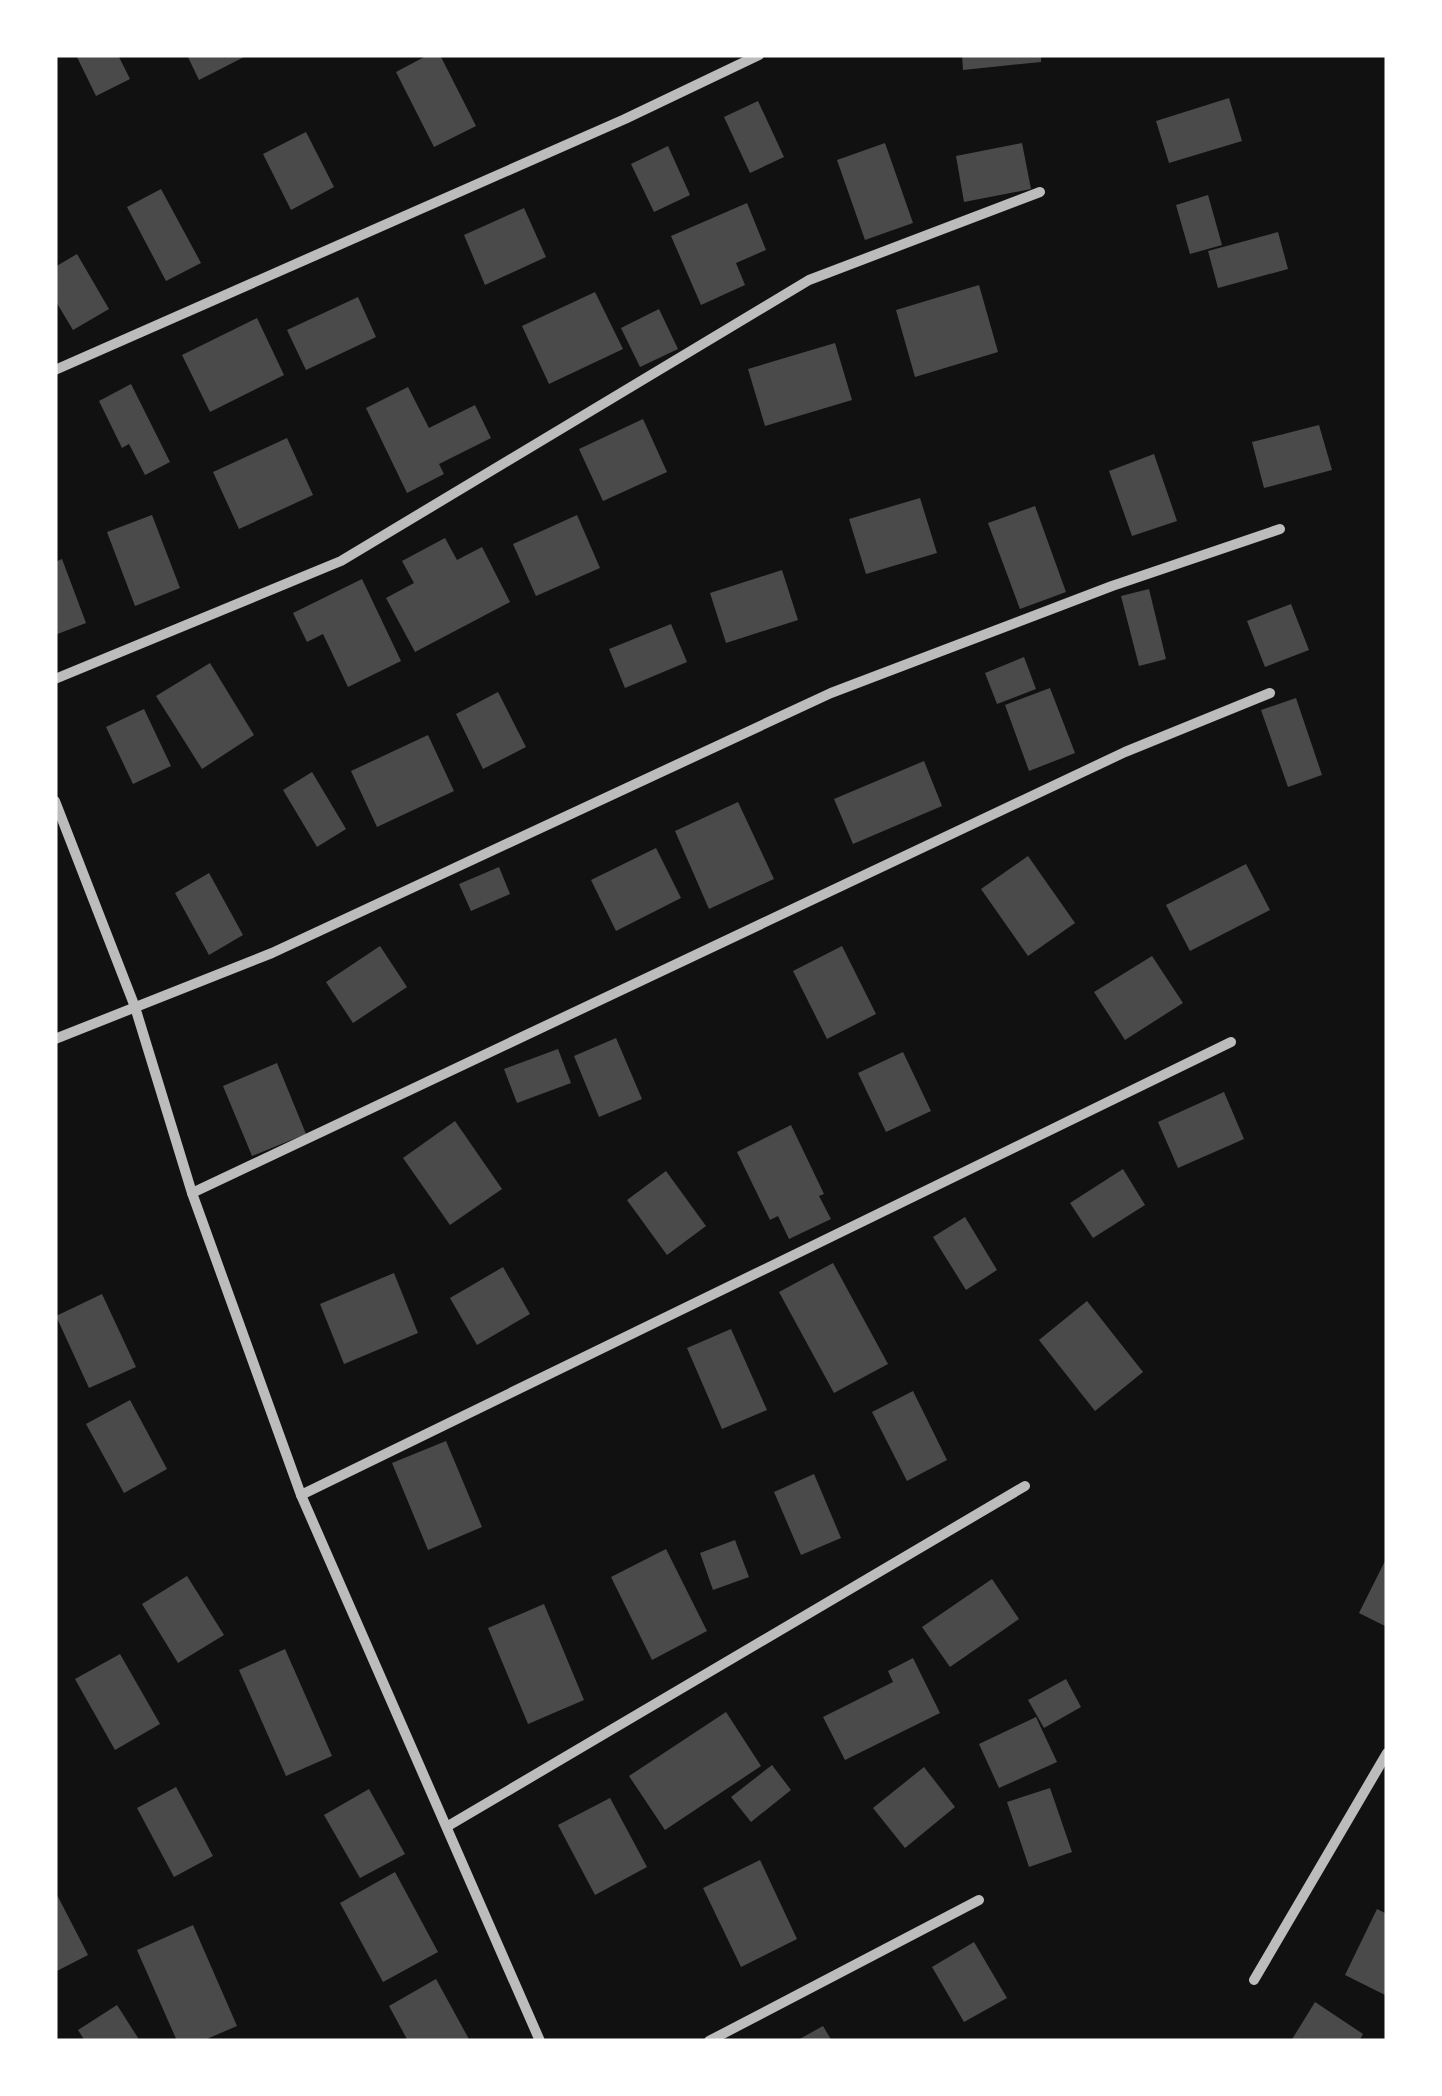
<svg xmlns="http://www.w3.org/2000/svg" width="1442" height="2096" font-family="Bitter,serif">
<rect width="100%" height="100%" fill="#111"/>
<!-- building -->
<g fill="#4a4a4a">
<polygon points="76,55 118,55 130,79 96,96"/>
<polygon points="187,55 248,55 199,80"/>
<polygon points="428,55 440,55 476,126 434,147 396,72"/>
<polygon points="962,55 1041,55 1041,62 963,70"/>
<polygon points="1229,98 1242,141 1169,163 1156,121"/>
<polygon points="758,101 784,157 750,173 724,117"/>
<polygon points="306,132 334,187 291,210 263,154"/>
<polygon points="885,143 913,223 865,240 837,160"/>
<polygon points="1022,143 1031,189 964,202 956,156"/>
<polygon points="668,146 690,195 654,212 631,164"/>
<polygon points="161,189 201,263 166,281 127,207"/>
<polygon points="1208,195 1222,245 1190,254 1176,205"/>
<polygon points="747,203 766,250 736,263 745,285 701,305 671,236"/>
<polygon points="524,208 546,257 485,285 464,235"/>
<polygon points="1278,232 1288,269 1218,288 1208,251"/>
<polygon points="77,254 109,309 73,330 55,300 55,267"/>
<polygon points="979,285 998,352 915,377 896,310"/>
<polygon points="595,292 623,349 549,384 522,326"/>
<polygon points="358,297 376,337 306,370 287,330"/>
<polygon points="659,309 678,349 640,367 621,328"/>
<polygon points="257,318 284,375 210,412 182,355"/>
<polygon points="835,343 852,400 765,426 748,369"/>
<polygon points="131,384 170,462 145,475 129,444 122,448 99,401"/>
<polygon points="408,387 429,428 475,405 491,438 439,464 444,474 407,493 366,408"/>
<polygon points="643,419 667,472 603,501 579,449"/>
<polygon points="1319,425 1332,470 1264,488 1252,442"/>
<polygon points="287,438 313,495 239,529 213,472"/>
<polygon points="1154,454 1177,521 1132,536 1109,471"/>
<polygon points="920,498 937,553 866,574 849,519"/>
<polygon points="1035,506 1066,592 1020,609 988,523"/>
<polygon points="152,515 180,588 135,606 107,532"/>
<polygon points="577,515 600,568 536,596 513,544"/>
<polygon points="445,538 457,560 482,547 510,602 415,652 386,598 414,583 402,561"/>
<polygon points="62,559 86,623 55,635 55,562"/>
<polygon points="782,570 798,620 726,643 710,593"/>
<polygon points="362,579 401,661 348,687 323,634 307,642 293,613"/>
<polygon points="1149,589 1166,659 1139,666 1121,596"/>
<polygon points="1291,604 1309,650 1265,667 1247,621"/>
<polygon points="671,624 687,662 625,688 609,649"/>
<polygon points="1024,657 1036,689 997,704 985,673"/>
<polygon points="210,663 254,735 202,769 156,696"/>
<polygon points="1050,688 1075,753 1029,771 1005,705"/>
<polygon points="498,692 526,747 483,769 456,714"/>
<polygon points="1296,698 1322,775 1288,787 1261,710"/>
<polygon points="144,709 171,766 133,784 106,727"/>
<polygon points="428,735 454,791 377,827 351,771"/>
<polygon points="924,761 942,806 853,844 834,799"/>
<polygon points="312,772 346,829 317,847 283,790"/>
<polygon points="738,802 774,879 709,909 675,831"/>
<polygon points="656,848 681,898 616,931 591,880"/>
<polygon points="1028,856 1075,923 1028,956 981,889"/>
<polygon points="1246,864 1270,910 1190,951 1166,905"/>
<polygon points="499,867 510,894 471,911 459,884"/>
<polygon points="209,873 243,935 209,955 175,893"/>
<polygon points="380,946 407,987 353,1023 326,982"/>
<polygon points="842,946 876,1014 827,1039 793,971"/>
<polygon points="1152,956 1183,1003 1125,1040 1094,992"/>
<polygon points="616,1038 642,1099 599,1117 574,1056"/>
<polygon points="558,1049 571,1083 517,1103 504,1069"/>
<polygon points="903,1052 931,1111 886,1132 858,1073"/>
<polygon points="277,1063 306,1134 252,1156 223,1086"/>
<polygon points="1224,1092 1244,1139 1178,1168 1158,1122"/>
<polygon points="455,1121 502,1189 450,1225 403,1158"/>
<polygon points="791,1125 824,1194 819,1196 831,1219 789,1239 778,1216 770,1220 737,1152"/>
<polygon points="1123,1169 1145,1205 1093,1238 1070,1203"/>
<polygon points="666,1171 706,1226 667,1255 627,1200"/>
<polygon points="965,1217 997,1270 966,1290 933,1237"/>
<polygon points="833,1263 888,1364 834,1393 779,1292"/>
<polygon points="503,1267 530,1314 477,1345 450,1298"/>
<polygon points="394,1273 418,1333 344,1364 320,1304"/>
<polygon points="102,1294 136,1367 89,1388 56,1316"/>
<polygon points="1087,1301 1143,1372 1095,1411 1039,1340"/>
<polygon points="731,1329 767,1410 722,1429 687,1348"/>
<polygon points="913,1391 947,1460 907,1481 872,1412"/>
<polygon points="130,1400 167,1469 124,1493 86,1424"/>
<polygon points="446,1441 482,1527 428,1550 392,1463"/>
<polygon points="814,1474 841,1538 801,1555 774,1492"/>
<polygon points="735,1540 749,1577 713,1590 700,1553"/>
<polygon points="666,1549 707,1631 652,1660 611,1577"/>
<polygon points="1387,1557 1387,1627 1359,1613"/>
<polygon points="187,1576 224,1635 178,1663 142,1604"/>
<polygon points="992,1579 1019,1619 950,1667 922,1627"/>
<polygon points="544,1604 584,1700 528,1724 488,1628"/>
<polygon points="285,1649 332,1756 286,1776 239,1670"/>
<polygon points="120,1654 160,1724 115,1750 75,1679"/>
<polygon points="913,1658 940,1713 845,1760 823,1717 893,1682 888,1671"/>
<polygon points="1066,1679 1081,1707 1044,1728 1028,1700"/>
<polygon points="726,1712 761,1766 665,1830 629,1776"/>
<polygon points="1036,1717 1057,1762 999,1788 979,1744"/>
<polygon points="772,1765 791,1790 751,1822 731,1797"/>
<polygon points="924,1767 955,1807 905,1848 873,1808"/>
<polygon points="176,1787 213,1856 174,1877 137,1808"/>
<polygon points="1050,1788 1072,1852 1029,1867 1007,1802"/>
<polygon points="369,1789 405,1854 360,1878 324,1815"/>
<polygon points="610,1798 647,1867 595,1895 558,1825"/>
<polygon points="760,1860 797,1939 741,1967 703,1888"/>
<polygon points="395,1872 438,1952 383,1982 340,1903"/>
<polygon points="55,1891 88,1955 55,1972"/>
<polygon points="1377,1909 1387,1914 1387,1996 1345,1975"/>
<polygon points="193,1925 237,2026 202,2041 177,2041 137,1950"/>
<polygon points="974,1942 1007,1998 964,2022 932,1967"/>
<polygon points="436,1979 470,2041 408,2041 389,2006"/>
<polygon points="1315,2002 1363,2034 1359,2041 1291,2041"/>
<polygon points="117,2005 140,2041 85,2041 78,2030"/>
<polygon points="823,2026 832,2041 796,2041"/>
</g>
<g fill="none" stroke-linecap="round" stroke-linejoin="round">
<!-- minor -->
<g stroke="#bcbcbc" stroke-width="10">
<polyline points="55,370 625,119 759,55"/>
<polyline points="55,679 341,561 809,280 1040,192"/>
<polyline points="55,801 135,1007 192,1193 301,1495 540,2041"/>
<polyline points="55,1039 272,953 831,693 1112,586 1280,529"/>
<polyline points="192,1193 1125,752 1270,693"/>
<polyline points="301,1495 1231,1042"/>
<polyline points="448,1826 1025,1486"/>
<polyline points="1254,1980 1387,1753"/>
<polyline points="709,2041 979,1900"/>
</g>
</g>
<!-- border -->
<rect width="1442" height="2096" fill="none" stroke="#ffffff" stroke-width="115"/>
</svg>
